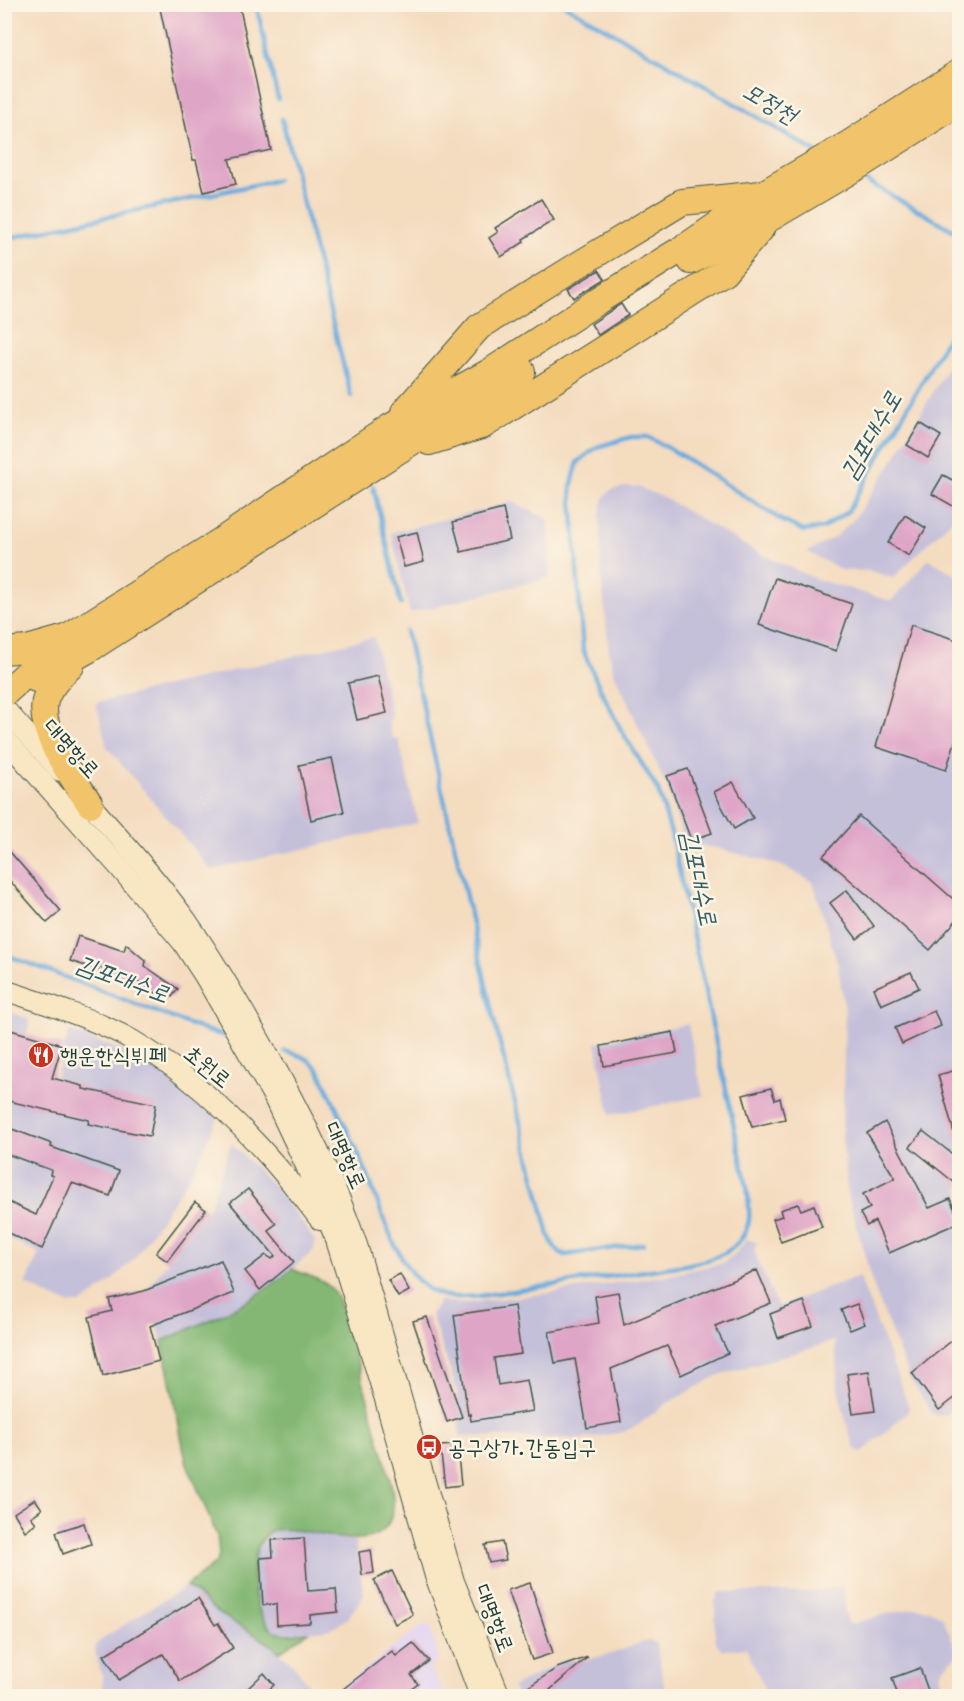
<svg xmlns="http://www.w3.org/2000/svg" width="964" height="1701" font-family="Sriracha,'Poor Story',sans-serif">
<rect width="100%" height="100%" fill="#fcf5e5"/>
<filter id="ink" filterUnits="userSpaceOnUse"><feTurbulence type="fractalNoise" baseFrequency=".0167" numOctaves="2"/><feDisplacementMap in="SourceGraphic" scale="12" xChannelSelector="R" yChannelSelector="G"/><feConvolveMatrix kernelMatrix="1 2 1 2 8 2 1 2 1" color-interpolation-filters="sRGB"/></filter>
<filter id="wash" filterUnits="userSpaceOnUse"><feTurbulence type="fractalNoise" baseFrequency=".008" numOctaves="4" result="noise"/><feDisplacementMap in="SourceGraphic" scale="24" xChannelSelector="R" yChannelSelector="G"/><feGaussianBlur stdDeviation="1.35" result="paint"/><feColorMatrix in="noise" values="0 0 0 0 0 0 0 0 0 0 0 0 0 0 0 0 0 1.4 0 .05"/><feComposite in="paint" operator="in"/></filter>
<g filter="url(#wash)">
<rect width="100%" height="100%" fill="#f4dcbf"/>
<!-- built -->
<polygon fill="#e2d4f3" points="422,1625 430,1625 439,1659 430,1668 446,1696 330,1696"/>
<!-- industrial -->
<g fill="#c5c0da">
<polygon points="959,347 959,513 893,578 870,571 841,570 808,552 836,536 855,518 895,458"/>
<polygon points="629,486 638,487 663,497 760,554 816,579 891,601 929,559 959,577 960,1402 946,1414 938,1416 932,1413 909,1377 874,1288 848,1196 842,1136 845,1012 838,965 813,882 780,865 717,848 685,843 667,787 614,673 609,652 601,571 600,514 604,497 611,490"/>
<polygon points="512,502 548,519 551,573 548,578 410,613 391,533"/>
<polygon points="374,637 392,717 388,723 392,737 399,741 418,823 211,870 107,747 96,703"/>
<polygon points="4,1010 29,1019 29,1027 17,1067 56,1078 69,1031 129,1053 173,1077 218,1118 192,1173 133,1260 108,1284 81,1304 70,1304 53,1298 26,1284 39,1253 5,1237"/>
<polygon points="688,1024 703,1096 610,1115 596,1043"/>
<polygon points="231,1143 273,1185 303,1223 315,1241 314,1250 270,1289 240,1307 162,1341 146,1290 210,1206"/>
<polygon points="747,1239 757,1242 754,1251 757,1259 778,1307 859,1276 909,1407 907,1413 867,1448 861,1452 855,1449 849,1433 838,1388 835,1341 719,1375 666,1404 638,1425 623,1432 585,1439 460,1436 457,1391 431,1315 440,1300 460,1304 557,1292 669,1275 723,1263 735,1254"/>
<polygon points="281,1529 311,1531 355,1541 364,1595 347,1619 327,1630 309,1632 281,1634 274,1631 267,1625 261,1613 255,1594 254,1559 258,1546 265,1537 272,1531"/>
<polygon points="186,1586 198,1593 218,1612 267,1641 292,1663 316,1694 313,1696 103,1696 102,1675 95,1652 96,1644 106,1636"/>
<polygon points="843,1587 845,1611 849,1625 885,1614 918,1608 927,1609 942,1616 957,1651 956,1657 945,1666 941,1671 940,1680 942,1689 949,1696 768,1696 746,1648 722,1650 717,1644 715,1638 715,1601 719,1592 803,1592"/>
<polygon points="648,1640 656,1643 666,1696 517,1696 512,1687 566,1660 586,1660 614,1653"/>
</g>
<!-- forest -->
<path fill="#83b773" stroke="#517a54" stroke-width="1.5" d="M292,1269C307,1276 329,1280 336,1295C352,1337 363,1382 375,1426C381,1449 391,1474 393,1497C394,1505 393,1513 390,1520C376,1555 321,1532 294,1530C286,1529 278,1528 271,1531C244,1546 250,1614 273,1630C282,1637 298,1633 309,1632L279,1652C261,1635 239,1627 219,1613C207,1605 199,1594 186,1586L216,1563L219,1555L217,1536L186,1461L162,1341C211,1319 251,1305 292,1269Z"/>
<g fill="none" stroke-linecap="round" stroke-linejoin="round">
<!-- stream -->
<g stroke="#69abdd" stroke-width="4.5">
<polyline points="256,4 278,99"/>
<polyline points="563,4 671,66 816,152"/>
<polyline points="282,119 351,396"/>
<polyline points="857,176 960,234"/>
<polyline points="4,239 277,180"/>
<polyline points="373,486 401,604"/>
<path d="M406,631L493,1016L549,1235C553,1245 555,1251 565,1255L643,1244"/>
<polyline points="4,954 204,1030 229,1037"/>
<path d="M285,1051C300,1055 310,1058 319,1071C334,1103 350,1134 364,1167C379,1202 393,1259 423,1285C439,1299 459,1298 479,1296L685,1265C713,1260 743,1252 749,1220C750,1209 748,1197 747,1187L671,833L658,790L621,730L599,686L583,650L571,487L578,462L597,447L631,437H648L679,454L783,521L804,531L823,528L848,511L960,316"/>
</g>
</g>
<g id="blocks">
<!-- building -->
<g fill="#dfa5c7">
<polygon points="159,4 239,4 271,150 229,159 236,184 204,192 196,160 193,160"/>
<polygon points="541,199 554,220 523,239 524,242 501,257 489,238 498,232 495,228"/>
<polygon points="599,270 605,279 574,298 568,289"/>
<polygon points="621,304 628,315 598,335 591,324"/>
<polygon points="920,423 941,436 928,458 907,445"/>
<polygon points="943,475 960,484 960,510 932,494"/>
<polygon points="503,509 510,540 461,552 453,522"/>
<polygon points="905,515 926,528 909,556 888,543"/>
<polygon points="417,532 424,562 404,567 396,537"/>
<polygon points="775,578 852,604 836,651 759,625"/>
<polygon points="911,625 960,641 960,727 946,770 876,747"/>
<polygon points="378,676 387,713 357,720 348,683"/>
<polygon points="332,758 344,812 311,820 299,765"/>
<polygon points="688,769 712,833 691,840 667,776"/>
<polygon points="733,782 753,818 734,829 714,792"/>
<polygon points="859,816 960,905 960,916 930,950 823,856"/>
<polygon points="4,845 61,911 47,923 4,874"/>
<polygon points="847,890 874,926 857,939 830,903"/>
<polygon points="78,936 124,951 126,944 146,961 145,966 178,989 172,997 162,997 143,984 99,967 98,970 70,961"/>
<polygon points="911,972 919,988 881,1005 874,988"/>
<polygon points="934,1011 941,1026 902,1044 895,1028"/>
<polygon points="4,1028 62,1045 52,1078 83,1086 83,1089 156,1104 150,1136 88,1124 89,1120 4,1100"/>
<polygon points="673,1032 677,1053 604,1066 601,1046"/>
<polygon points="960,1069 960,1139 956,1140 938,1075"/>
<polygon points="771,1088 775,1100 780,1098 785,1119 752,1127 743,1095"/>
<polygon points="885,1122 929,1208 950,1199 960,1222 889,1253 875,1221 867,1226 860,1213 870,1208 863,1194 895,1178 867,1133"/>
<polygon points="4,1126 52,1144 51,1147 119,1171 110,1196 72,1183 42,1249 4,1231 4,1200 36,1215 53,1176 50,1175 51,1170 4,1153"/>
<polygon points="923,1131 960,1160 960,1187 910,1147"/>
<polygon points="248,1189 276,1224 268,1230 294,1262 260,1290 245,1271 266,1255 272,1259 275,1256 230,1203"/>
<polygon points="195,1202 206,1210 167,1261 156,1253"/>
<polygon points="798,1204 801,1210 814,1205 822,1227 781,1242 773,1219 782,1216 780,1210"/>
<polygon points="221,1260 234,1293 150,1326 159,1361 103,1376 89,1317 112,1311 109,1299 144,1291"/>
<polygon points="757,1270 771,1303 715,1326 728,1353 681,1375 667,1346 611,1369 621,1422 587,1428 575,1359 555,1363 549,1332 599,1323 595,1296 618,1292 624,1325"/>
<polygon points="400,1274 409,1291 398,1297 388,1280"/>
<polygon points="804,1301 813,1326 778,1338 770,1314"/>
<polygon points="857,1304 865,1324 850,1330 841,1310"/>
<polygon points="514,1306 521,1354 494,1358 498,1385 527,1380 533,1411 471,1421 470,1414 468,1415 454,1315"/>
<polygon points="427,1317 462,1417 447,1422 413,1321"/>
<polygon points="960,1334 960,1394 939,1410 912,1373"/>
<polygon points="869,1371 875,1411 853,1414 847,1374"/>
<polygon points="457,1445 461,1485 445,1487 440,1446"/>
<polygon points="35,1499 42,1509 31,1517 36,1523 25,1531 14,1513"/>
<polygon points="84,1523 91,1544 63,1554 56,1532"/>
<polygon points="304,1538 308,1591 336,1589 338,1612 310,1615 310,1623 277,1625 276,1604 263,1605 260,1558 273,1557 272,1540"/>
<polygon points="502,1542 506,1560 489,1563 485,1545"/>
<polygon points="371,1550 374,1573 362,1575 359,1552"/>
<polygon points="392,1571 413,1615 395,1624 374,1580"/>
<polygon points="530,1583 553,1653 532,1660 508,1590"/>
<polygon points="198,1598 215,1625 218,1623 233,1648 180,1681 163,1654 119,1680 104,1655"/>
<polygon points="413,1643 429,1661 411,1675 418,1684 402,1696 334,1696 392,1651 396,1656"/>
<polygon points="588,1657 550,1690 554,1696 515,1696 557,1668"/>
<polygon points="920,1668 930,1696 898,1696 892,1678"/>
<polygon points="264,1673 274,1685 262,1696 252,1696 246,1690"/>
</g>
</g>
</g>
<g filter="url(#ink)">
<use href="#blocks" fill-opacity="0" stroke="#3f5549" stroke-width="1.5"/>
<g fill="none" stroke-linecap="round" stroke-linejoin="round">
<!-- secondary casing -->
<g stroke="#3f5549" stroke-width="22">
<g id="secondary">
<polyline points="4,708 60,771"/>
<polyline points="4,738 118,866 183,943 205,977 273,1096 305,1164 336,1240 384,1396 435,1576 480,1696"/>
<path d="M82,795C118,836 155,877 187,921C214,960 238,1001 261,1042C299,1108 334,1176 358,1248L454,1581L500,1696"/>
<path d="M4,990C44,1003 97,1020 132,1040C205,1083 270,1153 320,1220"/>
</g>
</g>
<!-- highway casing -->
<g stroke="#3f5549" stroke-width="28">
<g id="highway">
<polyline points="691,261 772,217 862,164 960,102"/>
<polyline points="404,412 479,327 578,265 682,202 761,194"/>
<polyline points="429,442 484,425 724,272 761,229"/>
<polyline points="4,651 27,649 62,639"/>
<path d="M71,666C62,674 52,684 47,695C33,726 74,779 90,804"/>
<polyline points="36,679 88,650 522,371"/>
<polyline points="4,694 65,639 222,540 390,427 491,371 598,301 688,245 764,193 850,143 960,72"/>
</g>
</g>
<!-- secondary -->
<use href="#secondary" stroke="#f9e7c3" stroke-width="20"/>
<!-- highway -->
<use href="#highway" stroke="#f1c36a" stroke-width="26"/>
</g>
</g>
<!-- icons -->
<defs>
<g id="restaurant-disc" transform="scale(1.35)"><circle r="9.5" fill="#c8321e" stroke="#fcf5e5"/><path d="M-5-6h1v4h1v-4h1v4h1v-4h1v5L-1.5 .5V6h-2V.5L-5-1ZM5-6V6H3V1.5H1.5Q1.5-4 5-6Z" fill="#fff"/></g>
<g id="bus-disc" transform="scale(1.35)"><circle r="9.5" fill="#c8321e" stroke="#fcf5e5"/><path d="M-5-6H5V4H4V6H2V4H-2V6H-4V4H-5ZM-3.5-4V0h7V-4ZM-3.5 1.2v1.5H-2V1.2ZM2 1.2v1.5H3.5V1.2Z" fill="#fff"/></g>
</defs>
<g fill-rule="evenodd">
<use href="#restaurant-disc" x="41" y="1055"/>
<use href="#bus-disc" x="429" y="1447"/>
</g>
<g text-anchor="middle" stroke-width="5" stroke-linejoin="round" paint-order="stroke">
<!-- street labels -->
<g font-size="22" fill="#1f3d34" stroke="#fcf5e5">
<text transform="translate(72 748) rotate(48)" y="8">대명항로</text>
<text transform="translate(208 1066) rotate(39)" y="8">초원로</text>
<text transform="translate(346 1155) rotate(66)" y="8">대명항로</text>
<text transform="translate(495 1618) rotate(69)" y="8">대명항로</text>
</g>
<!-- poi labels -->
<g font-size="22" fill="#1f3d34" stroke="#fcf5e5" text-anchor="start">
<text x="60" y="1063">행운한식뷔페</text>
<text x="448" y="1455">공구상가.간동입구</text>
</g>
<!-- water labels -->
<g font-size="24" font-style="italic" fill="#355e67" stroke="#fcf5e5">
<text transform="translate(770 103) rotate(30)" y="8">모정천</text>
<text transform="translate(871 435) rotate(-60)" y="8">김포대수로</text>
<text transform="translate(699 878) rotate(78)" y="8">김포대수로</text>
<text transform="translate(123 979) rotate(20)" y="8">김포대수로</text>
</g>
</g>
<!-- margin -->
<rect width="964" height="1701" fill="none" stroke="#fcf5e5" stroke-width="24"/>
</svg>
